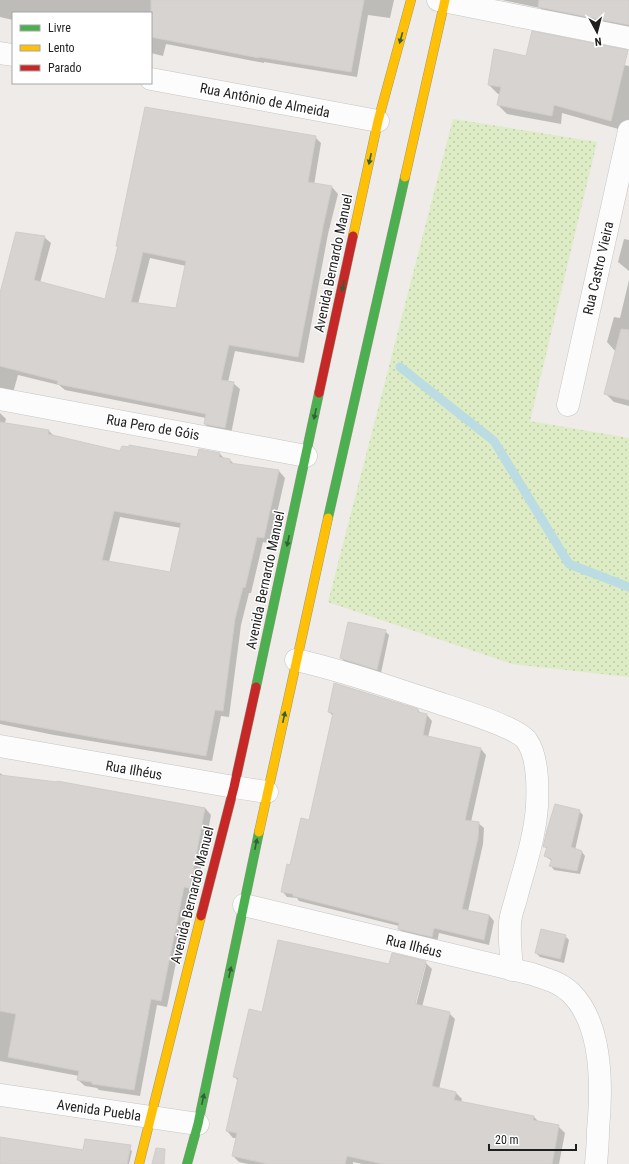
<svg xmlns="http://www.w3.org/2000/svg" width="629" height="1164" font-family="'Roboto Condensed',sans-serif">
<defs>
<pattern id="grass-dots" width="8" height="8" patternUnits="userSpaceOnUse"><rect width="8" height="8" fill="#ddecc5"/><path d="M2 2h.1M6 6h.1" fill="none" stroke="#bdcaa9" stroke-width="1.8" stroke-linecap="round"/></pattern>
</defs>
<rect width="100%" height="100%" fill="#eeebe8"/>
<!-- grass -->
<polygon fill="url(#grass-dots)" points="453,119 597,142 530,421 629,438 629,677 512,664 328,602"/>
<!-- shadow -->
<g fill="#0003" fill-rule="evenodd">
<polygon points="0,0 394,0 390,18 368,15 357,77 264,62 264,63 166,44 163,56 151,53 151,13 13,13 13,20 0,17"/>
<polygon points="502,0 629,0 629,28 543,11 540,8"/>
<polygon points="527,57 587,58 629,66 629,132 562,113 561,124 507,114 498,105 500,94 498,94 489,85"/>
<path d="M315,137L321,143L314,185L332,187L338,194L328,234L304,363L235,351L228,382L233,383L240,389L231,434L211,430L205,424L206,418L65,390L59,385L18,375L13,393L0,395V296L44,237L51,243L40,283L106,300L118,247L117,246ZM150,258L186,266L177,310L138,304Z"/>
<polygon points="624,239 629,240 629,271 618,262"/>
<polygon points="629,280 629,406 614,402 605,393 616,352 607,342 614,317 620,318"/>
<path d="M0,413L6,419L5,423L49,431L55,437L121,452L198,458L220,454L225,459L230,460L234,464L279,471L285,478L270,544L263,542L251,593H249L241,625L229,717L221,716L212,761L54,735L0,724ZM120,517L181,528L170,573L109,562Z"/>
<polygon points="385,631 389,635 381,673 345,662 341,658"/>
<polygon points="418,710 421,714 427,715 432,721 428,737 481,749 486,755 471,822 478,823 484,828 483,844 468,911 489,915 494,921 489,945 439,933 437,942 404,934 399,929 399,926 299,901 297,898 287,897 282,891 310,821 333,716 329,712"/>
<polygon points="0,773 4,776 205,808 211,815 196,894 190,893 167,1007 157,1005 140,1096 99,1090 97,1088 85,1086 78,1080 79,1076 0,1061"/>
<polygon points="579,811 583,815 575,850 582,852 585,856 580,874 554,870 551,866 552,861 545,856 547,849 544,846"/>
<polygon points="565,936 569,940 564,963 540,957 536,953"/>
<path d="M425,962L432,969L422,1007L449,1013L455,1019L439,1089L455,1092L462,1099L461,1102L533,1116L539,1122L558,1126L565,1133L559,1164H362L353,1162V1164H248L239,1162L233,1156L237,1138H233L227,1131L238,1081L234,1076L263,1013L390,966ZM424,965H426L415,1009H413Z"/>
<polygon points="0,1138 84,1150 125,1145 132,1151 129,1164 0,1164"/>
</g>
<g fill="none" stroke-linecap="round" stroke-linejoin="round">
<!-- stream -->
<polyline stroke="#badce2" stroke-width="9" points="400,367 494,441 569,564 629,587"/>
</g>
<!-- building -->
<g fill="#d6d3d1" stroke="#d1cdc9" fill-rule="evenodd">
<polygon points="151,0 364,0 351,72 259,57 259,58 151,37"/>
<polygon points="539,0 629,0 629,25 538,7"/>
<polygon points="532,31 628,50 611,121 554,105 552,116 497,105 501,87 488,85 494,49 526,56"/>
<path d="M145,107L316,136L308,182L332,186L323,227L298,357L229,345L221,380L234,382L225,428L204,424L206,414L57,384L58,381L0,366V293L16,232L45,236L34,280L105,299L118,246H116ZM143,252L186,261L176,308L131,302Z"/>
<polygon points="621,329 629,330 629,400 604,394"/>
<path d="M0,422L49,430L48,434L120,451L122,446L129,447V445L197,457L199,449L220,453L219,457L230,459V463L279,470L264,538L257,537L245,588L243,587L235,619L223,711L215,710L206,756L109,740L0,720ZM114,511L181,523L170,572L102,560Z"/>
<polygon points="348,622 386,630 377,670 340,658"/>
<polygon points="334,683 418,709 418,712 427,714 423,735 481,748 465,820 479,822 478,838 462,909 489,915 484,940 434,928 432,937 398,929 399,923 293,896 293,894 281,892 287,864 290,865 301,818 309,820 333,713 328,712"/>
<polygon points="0,775 57,782 57,781 205,808 190,888 184,887 161,1001 151,999 134,1090 92,1084 92,1082 77,1080 79,1071 8,1057 16,1014 0,1011"/>
<polygon points="555,804 580,810 571,847 582,851 577,871 549,866 552,859 544,856 547,847 543,847 547,830"/>
<polygon points="541,929 566,935 560,959 535,953"/>
<polygon points="278,940 389,964 392,953 426,961 415,1004 450,1012 432,1086 456,1092 454,1100 534,1116 533,1120 559,1125 552,1164 383,1164 347,1156 345,1164 268,1164 232,1156 237,1133 226,1131 238,1078 233,1077 249,1009 262,1012"/>
<polygon points="0,1137 83,1150 85,1139 131,1145 127,1164 0,1164"/>
<polygon points="156,1148 165,1149 164,1164 152,1164"/>
</g>
<g fill="none" stroke-linecap="round" stroke-linejoin="round">
<!-- street casing -->
<g stroke="#c6c5c4" stroke-width="23">
<g id="street">
<polyline points="438,0 629,38"/>
<polyline points="0,53 13,55"/>
<polyline points="151,79 378,121"/>
<polyline points="0,399 306,456"/>
<polyline points="568,405 629,131"/>
<path d="M296,660C342,670 386,686 430,700C449,707 517,726 527,741C538,757 538,787 537,806C535,836 525,866 517,895C515,904 510,915 510,924C509,939 511,955 512,970"/>
<polyline points="0,746 234,787 267,792"/>
<path d="M244,905L532,974C546,979 560,982 571,993C603,1025 602,1088 598,1130C598,1141 597,1153 596,1164"/>
<polyline points="0,1095 198,1124"/>
</g>
</g>
<!-- fast casing -->
<g stroke="#99987f" stroke-width="10">
<g id="fast">
<polyline points="328,518 405,177"/>
<polyline points="256,687 319,393"/>
<polyline points="187,1164 198,1124 259,832"/>
</g>
</g>
<!-- slow casing -->
<g stroke="#99987f" stroke-width="10">
<g id="slow">
<polyline points="405,177 445,0"/>
<polyline points="353,236 378,121 411,0"/>
<polyline points="259,832 328,518"/>
<polyline points="139,1164 201,916"/>
</g>
</g>
<!-- jam casing -->
<g stroke="#99987f" stroke-width="10">
<g id="jam">
<polyline points="319,393 353,236"/>
<polyline points="201,916 234,787 256,687"/>
</g>
</g>
<!-- street -->
<use href="#street" stroke="#fcfcfc" stroke-width="22"/>
<!-- fast -->
<use href="#fast" stroke="#4caf50" stroke-width="9"/>
<!-- slow -->
<use href="#slow" stroke="#ffc107" stroke-width="9"/>
<!-- jam -->
<use href="#jam" stroke="#c62828" stroke-width="9"/>
</g>
<!-- one-way arrows -->
<defs><path id="oneway-solid" d="M-6-.8H1V-3.2L6.5 0L1 3.2V.8H-6Z"/></defs>
<g fill="#336035">
<use href="#oneway-solid" transform="translate(401 38) rotate(105)"/>
<use href="#oneway-solid" transform="translate(370 159) rotate(102)"/>
<use href="#oneway-solid" transform="translate(343 286) rotate(102)"/>
<use href="#oneway-solid" transform="translate(315 414) rotate(102)"/>
<use href="#oneway-solid" transform="translate(288 541) rotate(102)"/>
<use href="#oneway-solid" transform="translate(284 717) rotate(-78)"/>
<use href="#oneway-solid" transform="translate(256 844) rotate(-78)"/>
<use href="#oneway-solid" transform="translate(230 972) rotate(-78)"/>
<use href="#oneway-solid" transform="translate(203 1099) rotate(-78)"/>
</g>
<g text-anchor="middle" stroke-width="3" stroke-linejoin="round" paint-order="stroke">
<!-- street labels -->
<g font-size="14" fill="#1f1f1f" stroke="#fff">
<text transform="translate(265 100) rotate(11)" y="5">Rua Antônio de Almeida</text>
<text transform="translate(333 263) rotate(-78)" y="5">Avenida Bernardo Manuel</text>
<text transform="translate(598 268) rotate(-77)" y="5">Rua Castro Vieira</text>
<text transform="translate(153 427) rotate(10)" y="5">Rua Pero de Góis</text>
<text transform="translate(265 580) rotate(-78)" y="5">Avenida Bernardo Manuel</text>
<text transform="translate(134 770) rotate(10)" y="5">Rua Ilhéus</text>
<text transform="translate(192 895) rotate(-76)" y="5">Avenida Bernardo Manuel</text>
<text transform="translate(414 946) rotate(14)" y="5">Rua Ilhéus</text>
<text transform="translate(99 1110) rotate(8)" y="5">Avenida Puebla</text>
</g>
</g>
<!-- legend -->
<rect x="12" y="12" width="140" height="72" fill="#ffffff" stroke="#a5a5a5"/>
<rect x="20" y="25" width="20" height="6" fill="#4caf50" stroke="#a5a5a5"/>
<text x="48" y="32" font-size="12" fill="#1f1f1f">Livre</text>
<rect x="20" y="45" width="20" height="6" fill="#ffc107" stroke="#a5a5a5"/>
<text x="48" y="52" font-size="12" fill="#1f1f1f">Lento</text>
<rect x="20" y="65" width="20" height="6" fill="#c62828" stroke="#a5a5a5"/>
<text x="48" y="72" font-size="12" fill="#1f1f1f">Parado</text>
<!-- north arrow -->
<g transform="translate(597 32) rotate(173)" stroke="#ffffff" stroke-width="3" paint-order="stroke">
<path d="M0-3L7 15L0 10L-7 15Z" fill="#1f1f1f"/>
<text y="-6" font-size="11" font-weight="bold" text-anchor="middle" fill="#1f1f1f">N</text>
</g>
<!-- scale -->
<path d="M489 1144v6h87v-6" fill="none" stroke="#1f1f1f" stroke-width="2"/>
<text x="495" y="1144" font-size="12" fill="#1f1f1f" stroke="#ffffff" stroke-width="3" paint-order="stroke">20 m</text>
</svg>
